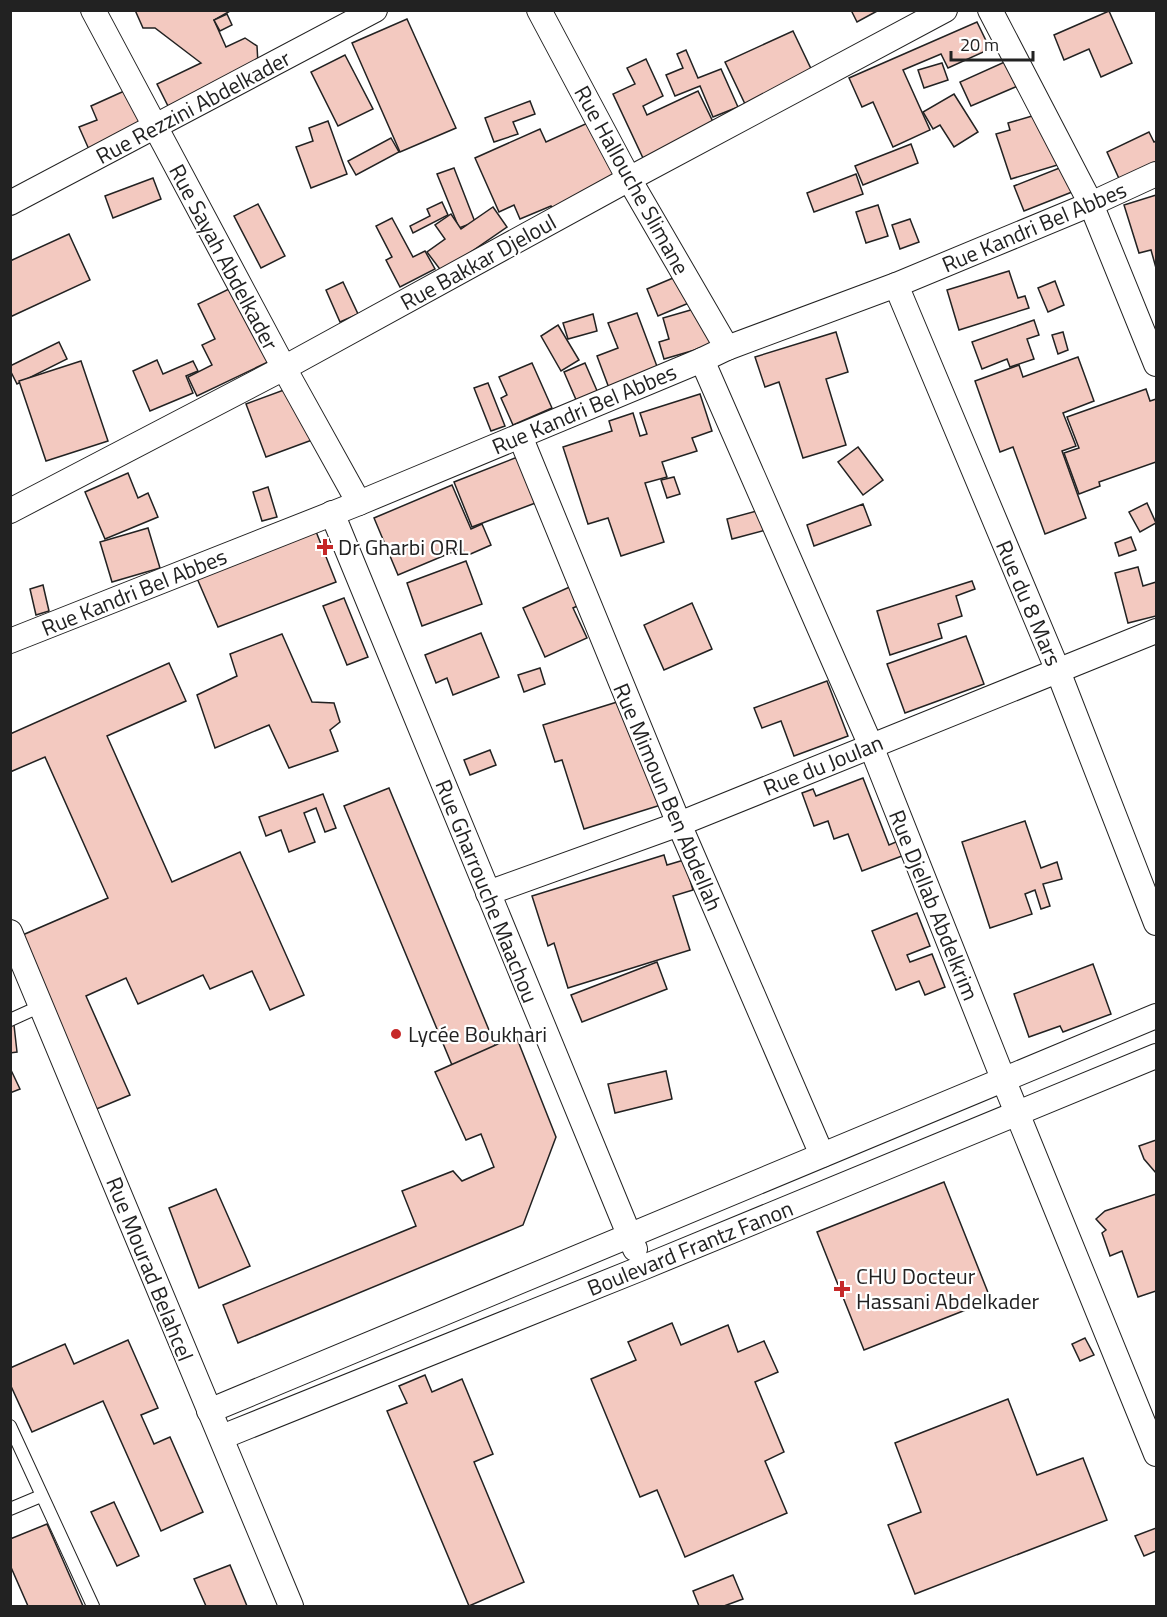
<svg xmlns="http://www.w3.org/2000/svg" width="1167" height="1617" font-family="'Titillium Web',sans-serif">
<rect width="100%" height="100%" fill="#fff"/>
<!-- building -->
<g fill="#f3c9c0" stroke="#222" stroke-width="1.5">
<polygon points="135,10 232,10 214,20 226,47 245,38 257,46 258,64 168,106 157,84 201,63 155,28 143,28"/>
<polygon points="851,10 879,10 857,22"/>
<polygon points="1109,11 1132,63 1101,77 1089,49 1064,60 1054,35"/>
<polygon points="227,14 232,25 220,31 214,20"/>
<polygon points="407,19 456,128 400,152 352,43"/>
<polygon points="977,22 990,49 948,68 941,54 903,70 930,130 893,147 873,102 862,107 849,78"/>
<polygon points="793,31 814,75 746,106 725,62"/>
<polygon points="686,50 698,78 721,69 738,107 713,117 700,86 675,96 666,75 683,68 677,54"/>
<polygon points="345,55 373,109 338,126 311,72"/>
<polygon points="646,59 663,96 643,106 647,115 698,91 715,126 643,158 613,94 635,84 627,68"/>
<polygon points="1009,60 1020,85 971,106 960,82"/>
<polygon points="942,63 948,80 924,88 918,70"/>
<polygon points="142,83 157,116 91,154 79,127 97,120 91,106"/>
<polygon points="954,94 978,132 954,147 940,125 933,129 923,112"/>
<polygon points="530,101 535,114 513,122 518,134 494,142 485,118"/>
<polygon points="1039,114 1064,163 1011,179 996,134 1010,130 1008,123"/>
<polygon points="328,121 347,174 311,188 296,147 313,141 309,128"/>
<polygon points="592,121 618,178 552,208 551,206 520,219 514,205 499,212 475,158 540,129 546,142"/>
<polygon points="1149,132 1154,142 1156,141 1156,167 1121,183 1107,152"/>
<polygon points="391,138 399,152 356,175 348,161"/>
<polygon points="911,144 918,163 863,185 855,166"/>
<polygon points="1067,165 1077,190 1024,211 1014,186"/>
<polygon points="454,168 475,222 459,228 437,174"/>
<polygon points="856,174 863,194 814,212 807,193"/>
<polygon points="153,178 161,199 113,218 105,196"/>
<polygon points="1156,195 1156,268 1151,250 1139,253 1124,205"/>
<polygon points="442,202 448,215 413,233 410,226 430,216 427,209"/>
<polygon points="258,204 285,256 261,268 234,216"/>
<polygon points="878,205 888,236 866,243 856,212"/>
<polygon points="493,207 507,227 442,272 427,252 445,239 435,225 451,214 461,229"/>
<polygon points="392,218 413,257 425,251 435,269 400,287 386,260 392,257 376,226"/>
<polygon points="910,219 919,242 900,249 892,225"/>
<polygon points="69,234 90,280 10,317 10,261"/>
<polygon points="692,270 703,297 658,316 647,289"/>
<polygon points="1009,271 1018,298 1025,296 1029,308 959,330 947,290"/>
<polygon points="1055,281 1064,305 1048,312 1038,288"/>
<polygon points="343,282 358,314 340,322 326,290"/>
<polygon points="231,288 268,362 197,396 188,377 212,365 202,345 215,339 198,304"/>
<polygon points="708,305 719,343 664,359 659,342 669,339 663,318"/>
<polygon points="637,313 658,369 609,388 597,356 618,348 608,323"/>
<polygon points="593,314 597,331 568,339 563,323"/>
<polygon points="1034,320 1039,335 1027,339 1034,359 1010,367 1007,359 982,369 972,342"/>
<polygon points="558,325 579,360 561,371 541,336"/>
<polygon points="836,332 848,372 826,379 846,445 803,458 779,382 765,387 755,357"/>
<polygon points="1063,332 1068,350 1058,354 1052,335"/>
<polygon points="59,342 67,359 17,384 10,370 10,366"/>
<polygon points="1078,357 1094,401 1063,413 1076,446 1062,451 1086,518 1045,534 1013,447 1000,452 975,381 1019,365 1023,377"/>
<polygon points="157,360 163,374 193,361 198,371 186,376 193,393 150,411 133,371"/>
<polygon points="81,361 108,441 46,461 19,381"/>
<polygon points="532,363 552,408 513,425 501,398 507,395 499,377"/>
<polygon points="585,363 598,393 577,402 564,372"/>
<polygon points="488,383 505,426 491,431 474,388"/>
<polygon points="292,387 312,440 266,457 246,404"/>
<polygon points="1146,389 1150,401 1156,399 1156,462 1099,482 1100,486 1079,494 1064,453 1079,448 1067,417"/>
<polygon points="700,394 712,431 692,438 697,451 662,462 667,477 645,483 664,542 621,556 608,518 588,524 563,447 612,431 609,421 633,413 640,436 647,434 640,413"/>
<polygon points="858,447 883,480 863,495 838,462"/>
<polygon points="520,456 538,502 472,527 454,482"/>
<polygon points="128,473 138,498 148,493 158,517 105,539 85,492"/>
<polygon points="674,477 680,494 667,498 661,480"/>
<polygon points="452,485 471,529 482,524 491,545 466,556 462,548 398,575 374,518"/>
<polygon points="268,487 277,517 262,521 253,492"/>
<polygon points="1147,503 1156,523 1140,532 1129,512"/>
<polygon points="863,504 871,525 814,546 807,525"/>
<polygon points="768,508 773,528 732,539 727,519"/>
<polygon points="148,528 160,568 112,582 100,542"/>
<polygon points="315,529 336,582 218,627 196,576"/>
<polygon points="1131,537 1136,550 1119,556 1115,543"/>
<polygon points="466,561 482,604 422,626 407,583"/>
<polygon points="1138,567 1143,586 1156,582 1156,616 1128,623 1115,573"/>
<polygon points="972,581 975,589 956,596 962,616 938,624 942,638 890,655 877,611"/>
<polygon points="43,585 49,611 36,615 30,589"/>
<polygon points="574,585 582,604 573,608 587,638 545,657 523,608"/>
<polygon points="344,598 368,657 347,665 323,606"/>
<polygon points="692,603 712,649 664,670 644,625"/>
<polygon points="481,633 499,677 453,695 447,678 436,683 425,655"/>
<polygon points="282,634 312,702 334,703 340,722 330,730 338,751 289,768 269,725 215,748 197,695 237,676 230,654"/>
<polygon points="966,636 984,684 905,713 887,664"/>
<polygon points="169,663 186,701 107,736 172,882 240,852 304,995 270,1010 252,971 210,989 203,975 138,1004 126,978 86,996 130,1095 94,1110 18,937 108,898 45,757 10,772 10,734"/>
<polygon points="540,668 545,684 524,692 518,675"/>
<polygon points="827,681 848,736 794,756 781,721 762,728 754,708"/>
<polygon points="630,698 664,804 584,829 562,760 555,762 543,725"/>
<polygon points="490,750 496,765 470,775 464,760"/>
<polygon points="863,778 889,845 905,838 910,853 862,871 848,834 834,839 828,821 814,826 802,793 813,789 816,796"/>
<polygon points="389,788 496,1047 452,1065 344,806"/>
<polygon points="323,794 336,828 325,832 316,808 304,813 315,842 289,852 281,830 266,836 259,817"/>
<polygon points="1025,821 1041,868 1057,862 1062,879 1043,884 1050,906 1041,909 1035,890 1025,894 1032,914 990,928 962,842"/>
<polygon points="664,855 667,865 684,860 693,890 673,896 690,950 568,988 554,943 548,946 532,896"/>
<polygon points="917,913 930,946 907,955 910,962 932,954 945,987 925,995 919,981 896,990 872,931"/>
<polygon points="657,962 667,989 582,1022 571,995"/>
<polygon points="1093,964 1111,1014 1063,1032 1060,1026 1029,1037 1014,994"/>
<polygon points="14,1025 17,1052 10,1053 10,1026"/>
<polygon points="516,1036 556,1137 523,1225 238,1343 223,1305 416,1226 402,1191 453,1171 462,1181 494,1167 481,1134 466,1140 435,1072"/>
<polygon points="10,1068 20,1089 10,1093"/>
<polygon points="666,1071 672,1099 615,1113 608,1084"/>
<polygon points="1156,1140 1156,1173 1144,1159 1139,1146"/>
<polygon points="944,1182 991,1300 864,1350 817,1232"/>
<polygon points="216,1189 250,1266 199,1288 169,1208"/>
<polygon points="1156,1194 1156,1291 1138,1297 1122,1251 1110,1256 1102,1233 1106,1230 1096,1219 1105,1211"/>
<polygon points="672,1323 681,1345 728,1325 738,1352 764,1341 778,1372 755,1382 784,1452 765,1461 787,1513 685,1557 657,1490 640,1497 591,1379 636,1360 628,1342"/>
<polygon points="1085,1338 1094,1355 1080,1361 1072,1344"/>
<polygon points="128,1340 158,1408 141,1415 154,1444 170,1437 203,1512 161,1531 103,1401 32,1432 10,1384 10,1368 65,1344 74,1364"/>
<polygon points="425,1375 432,1392 462,1379 493,1454 474,1462 524,1582 469,1606 387,1411 407,1403 399,1386"/>
<polygon points="1008,1399 1037,1475 1083,1458 1107,1520 915,1594 888,1525 921,1512 895,1443"/>
<polygon points="114,1502 139,1556 117,1566 91,1512"/>
<polygon points="47,1524 83,1606 28,1606 10,1565 10,1539"/>
<polygon points="1156,1528 1156,1551 1144,1556 1135,1536"/>
<polygon points="230,1565 247,1606 206,1606 194,1579"/>
<polygon points="733,1575 743,1599 724,1606 699,1606 693,1591"/>
</g>
<g fill="none" stroke-linecap="round" stroke-linejoin="round">
<!-- service casing -->
<g stroke="#222" stroke-width="14">
<g id="service">
<polyline points="10,1020 41,1006"/>
<polyline points="10,1426 93,1606"/>
<polyline points="10,1509 41,1496"/>
</g>
</g>
<!-- minor casing -->
<g stroke="#222" stroke-width="26">
<g id="minor">
<polyline points="93,10 284,368 359,503"/>
<polyline points="539,10 629,179 727,348"/>
<polyline points="990,10 1091,204 1156,364"/>
<polyline points="10,203 375,10"/>
<polyline points="896,285 1058,671 1156,923"/>
<polyline points="702,360 871,746 1004,1081 1156,1454"/>
<polyline points="520,436 679,824 822,1155"/>
<polyline points="10,511 284,368 629,179 945,10"/>
<polyline points="332,513 635,1249"/>
<polyline points="10,641 359,503 702,360 727,348 896,285 1091,204 1156,174"/>
<polyline points="488,893 679,824 1156,631"/>
<polyline points="10,932 291,1606"/>
<polyline points="209,1411 1156,1016"/>
<polyline points="222,1437 642,1268 1156,1056"/>
</g>
</g>
<!-- service -->
<use href="#service" stroke="#fff" stroke-width="12"/>
<!-- minor -->
<use href="#minor" stroke="#fff" stroke-width="24"/>
</g>
<!-- markers -->
<g fill="#c62828" stroke="#fff" stroke-width="2">
<path d="M322 538h6v6h6v6h-6v6h-6v-6h-6v-6h6z"/>
<circle cx="396" cy="1034" r="6"/>
<path d="M839 1280h6v6h6v6h-6v6h-6v-6h-6v-6h6z"/>
</g>
<g text-anchor="middle" stroke-width="4.5" stroke-linejoin="round" paint-order="stroke">
<!-- street labels -->
<g font-size="22" fill="#222" stroke="#fff">
<text transform="translate(193 107) rotate(-28)" y="8">Rue Rezzini Abdelkader</text>
<text transform="translate(632 180) rotate(61)" y="8">Rue Hallouche Slimane</text>
<text transform="translate(1034 227) rotate(-23)" y="8">Rue Kandri Bel Abbes</text>
<text transform="translate(224 257) rotate(62)" y="8">Rue Sayah Abdelkader</text>
<text transform="translate(478 262) rotate(-29)" y="8">Rue Bakkar Djeloul</text>
<text transform="translate(584 409) rotate(-23)" y="8">Rue Kandri Bel Abbes</text>
<text transform="translate(134 592) rotate(-22)" y="8">Rue Kandri Bel Abbes</text>
<text transform="translate(1029 603) rotate(67)" y="8">Rue du 8 Mars</text>
<text transform="translate(823 765) rotate(-22)" y="8">Rue du Joulan</text>
<text transform="translate(668 797) rotate(67)" y="8">Rue Mimoun Ben Abdellah</text>
<text transform="translate(487 891) rotate(68)" y="8">Rue Gharrouche Maachou</text>
<text transform="translate(934 905) rotate(68)" y="8">Rue Djellab Abdelkrim</text>
<text transform="translate(690 1248) rotate(-22)" y="8">Boulevard Frantz Fanon</text>
<text transform="translate(150 1269) rotate(68)" y="8">Rue Mourad Belahcel</text>
</g>
<!-- poi labels -->
<g font-size="22" fill="#222" stroke="#fff" text-anchor="start">
<text x="338" y="555">Dr Gharbi ORL</text>
<text x="408" y="1042">Lycée Boukhari</text>
<text x="856" y="1284">CHU Docteur<tspan x="856" dy="25">Hassani Abdelkader</tspan></text>
</g>
</g>
<!-- border -->
<rect width="1167" height="1617" fill="none" stroke="#222222" stroke-width="24"/>
<!-- scale -->
<path d="M951 51v9h82v-9" fill="none" stroke="#222222" stroke-width="3"/>
<text x="960" y="51" font-size="18" fill="#222222" stroke="#ffffff" stroke-width="4.5" paint-order="stroke">20 m</text>
</svg>
